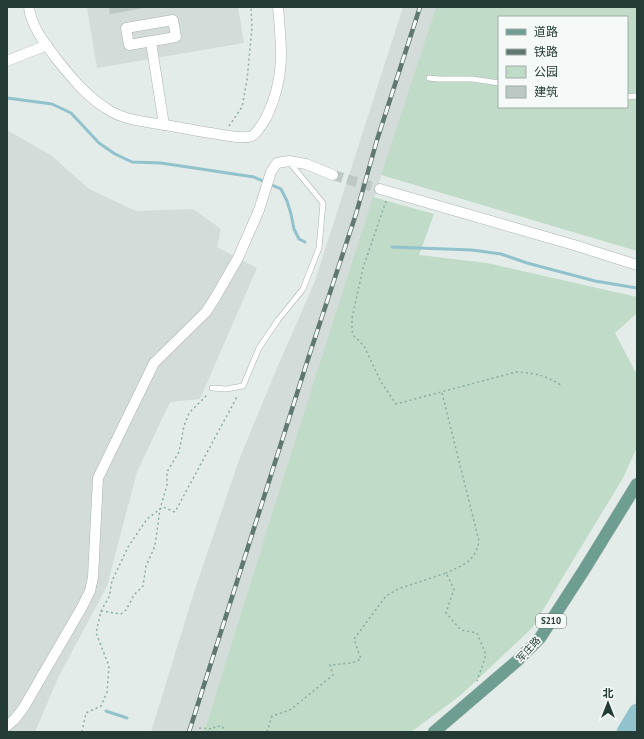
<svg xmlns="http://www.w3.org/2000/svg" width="644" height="739" font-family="'PT Sans','Noto Sans SC',sans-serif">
<rect width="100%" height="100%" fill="#e4ece9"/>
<!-- built -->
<g fill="#d3dcd8">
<polygon points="87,7 238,7 244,43 97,68"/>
<polygon points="403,7 436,7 278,494 204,732 151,732 195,589 239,460 274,375 315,281"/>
<polygon points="7,130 52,156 89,189 136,211 193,209 221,229 217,247 257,268 200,399 170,402 137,472 107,586 58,678 35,732 7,732"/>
</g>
<!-- green -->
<g fill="#c0dbc7" fill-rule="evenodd">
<path d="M436,7H637V251L381,175ZM499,17H627V107H499Z"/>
<polygon points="373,197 434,214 419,255 487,263 637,297 637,313 615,333 637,375 637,447 623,478 532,628 461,695 411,732 204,732 278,494"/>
</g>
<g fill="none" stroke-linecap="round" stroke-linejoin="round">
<!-- stream -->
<g stroke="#92c2cb" stroke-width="3">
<polyline points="7,98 52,104 71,113 99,143 115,154 132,162 161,163 254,177 281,189 287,201 291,214 294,229 299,239 305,242"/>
<polyline points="392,247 472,250 501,254 527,263 595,281 637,288"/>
<polyline points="106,711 127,718"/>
</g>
<!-- river -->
<polyline stroke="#92c2cb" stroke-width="17" points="625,732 637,712"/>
</g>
<!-- building -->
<polygon fill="#bac7c2" points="109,7 144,7 144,8 110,14"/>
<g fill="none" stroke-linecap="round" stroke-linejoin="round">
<!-- minor-tunnel -->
<polyline stroke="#bec9c5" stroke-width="10" stroke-dasharray="10 5" stroke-linecap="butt" points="333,175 380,189"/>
<!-- service casing -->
<g stroke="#a7b4b0" stroke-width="6">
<g id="service">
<polyline points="429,78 439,79 472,79 499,83"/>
<polyline points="627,97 637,96"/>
<polyline points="212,388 226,389 243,386 259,348 278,320 303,289 319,248 323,203 290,163"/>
</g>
</g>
<!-- minor casing -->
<g stroke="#a7b4b0" stroke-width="11">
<g id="minor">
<path d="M29,7C31,26 44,42 55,57C70,76 86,96 107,109C123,120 146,122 165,125C189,129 213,134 237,137C241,137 248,138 252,136C259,131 263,123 267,116C285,78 282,48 278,7"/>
<polygon points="173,20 176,37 129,45 126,28"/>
<polyline points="151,42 164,125"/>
<polyline points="7,61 47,45"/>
<polyline points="380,189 574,245 637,265"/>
<polyline points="7,726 15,719 24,707 82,607 90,591 93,577 98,478 154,363 206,312 215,298 238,258 259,210 271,172 277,163 289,161 306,164 333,175"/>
</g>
</g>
<!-- primary casing -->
<g stroke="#c2c8c7" stroke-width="13">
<polyline id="primary" points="434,732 517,661 540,638 584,570 637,484"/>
</g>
<!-- path -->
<g stroke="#88ada1" stroke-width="1.5" stroke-dasharray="2 3" stroke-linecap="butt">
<polyline points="229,126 242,107 247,80 252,28 251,7"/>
<path d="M386,201L363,268L352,318V331L354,336L364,346L381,382L396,404L516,372C536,373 544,375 561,385"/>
<path d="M442,393L479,541C475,562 463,565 446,573"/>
<polyline points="101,611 121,614 126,610 134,595 143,586 146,566 155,546 160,509 167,485 167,472 179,452 184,426 189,413 208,394"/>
<polyline points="199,728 213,729 216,726 223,727 222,732"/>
<polyline points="82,732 86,713 101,706 107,692 109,666 96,633 101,611 109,597 112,581 128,547 147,519 163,507 175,512 238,395"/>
<polyline points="267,732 272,716 290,710 333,675 330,665 352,663 361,659 354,639 386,596 398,589 446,573 454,589 446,613 461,630 477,633 486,655 477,681"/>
</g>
<!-- service -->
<use href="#service" stroke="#fff" stroke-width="5"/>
<!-- minor -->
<use href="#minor" stroke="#fff" stroke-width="10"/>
<!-- primary -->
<use href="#primary" stroke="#6e9d91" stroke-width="12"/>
<!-- rail casing -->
<g stroke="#607871" stroke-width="4.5">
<polyline id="rail" points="189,732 308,359 356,214 377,140 420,7"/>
</g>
<!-- rail -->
<use href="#rail" stroke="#f5f9f7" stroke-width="3" stroke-dasharray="9" stroke-linecap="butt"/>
</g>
<g text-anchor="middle" stroke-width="3.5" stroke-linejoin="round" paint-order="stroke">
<!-- shield labels -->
<rect fill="#f5f9f7" stroke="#637570" stroke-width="1" x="536" y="614" width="30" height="14" rx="3"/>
<g font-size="9" font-weight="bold" fill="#253c36">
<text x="551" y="624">S210</text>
</g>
<!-- street labels -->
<g font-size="10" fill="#253c36" stroke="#f5f9f7">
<text transform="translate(528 649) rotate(-47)" y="4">军庄路</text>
</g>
</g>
<!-- border -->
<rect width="644" height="739" fill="none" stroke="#253c36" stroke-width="16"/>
<!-- legend -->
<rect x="498" y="16" width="130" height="92" fill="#f5f9f7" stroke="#a2adaa"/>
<rect x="506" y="29" width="20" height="6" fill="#6e9d91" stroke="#a2adaa"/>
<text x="534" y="36" font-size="12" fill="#253c36">道路</text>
<rect x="506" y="49" width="20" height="6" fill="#607871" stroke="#a2adaa"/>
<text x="534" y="56" font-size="12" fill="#253c36">铁路</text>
<rect x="506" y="66" width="20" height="12" fill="#c0dbc7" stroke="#a2adaa"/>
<text x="534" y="76" font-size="12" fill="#253c36">公园</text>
<rect x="506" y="86" width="20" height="12" fill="#bac7c2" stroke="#a2adaa"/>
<text x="534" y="96" font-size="12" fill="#253c36">建筑</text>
<!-- north arrow -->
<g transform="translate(608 703)" stroke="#f5f9f7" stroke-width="3" paint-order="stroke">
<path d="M0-3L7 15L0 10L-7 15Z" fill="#253c36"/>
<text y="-6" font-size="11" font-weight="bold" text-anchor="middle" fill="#253c36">北</text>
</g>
</svg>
